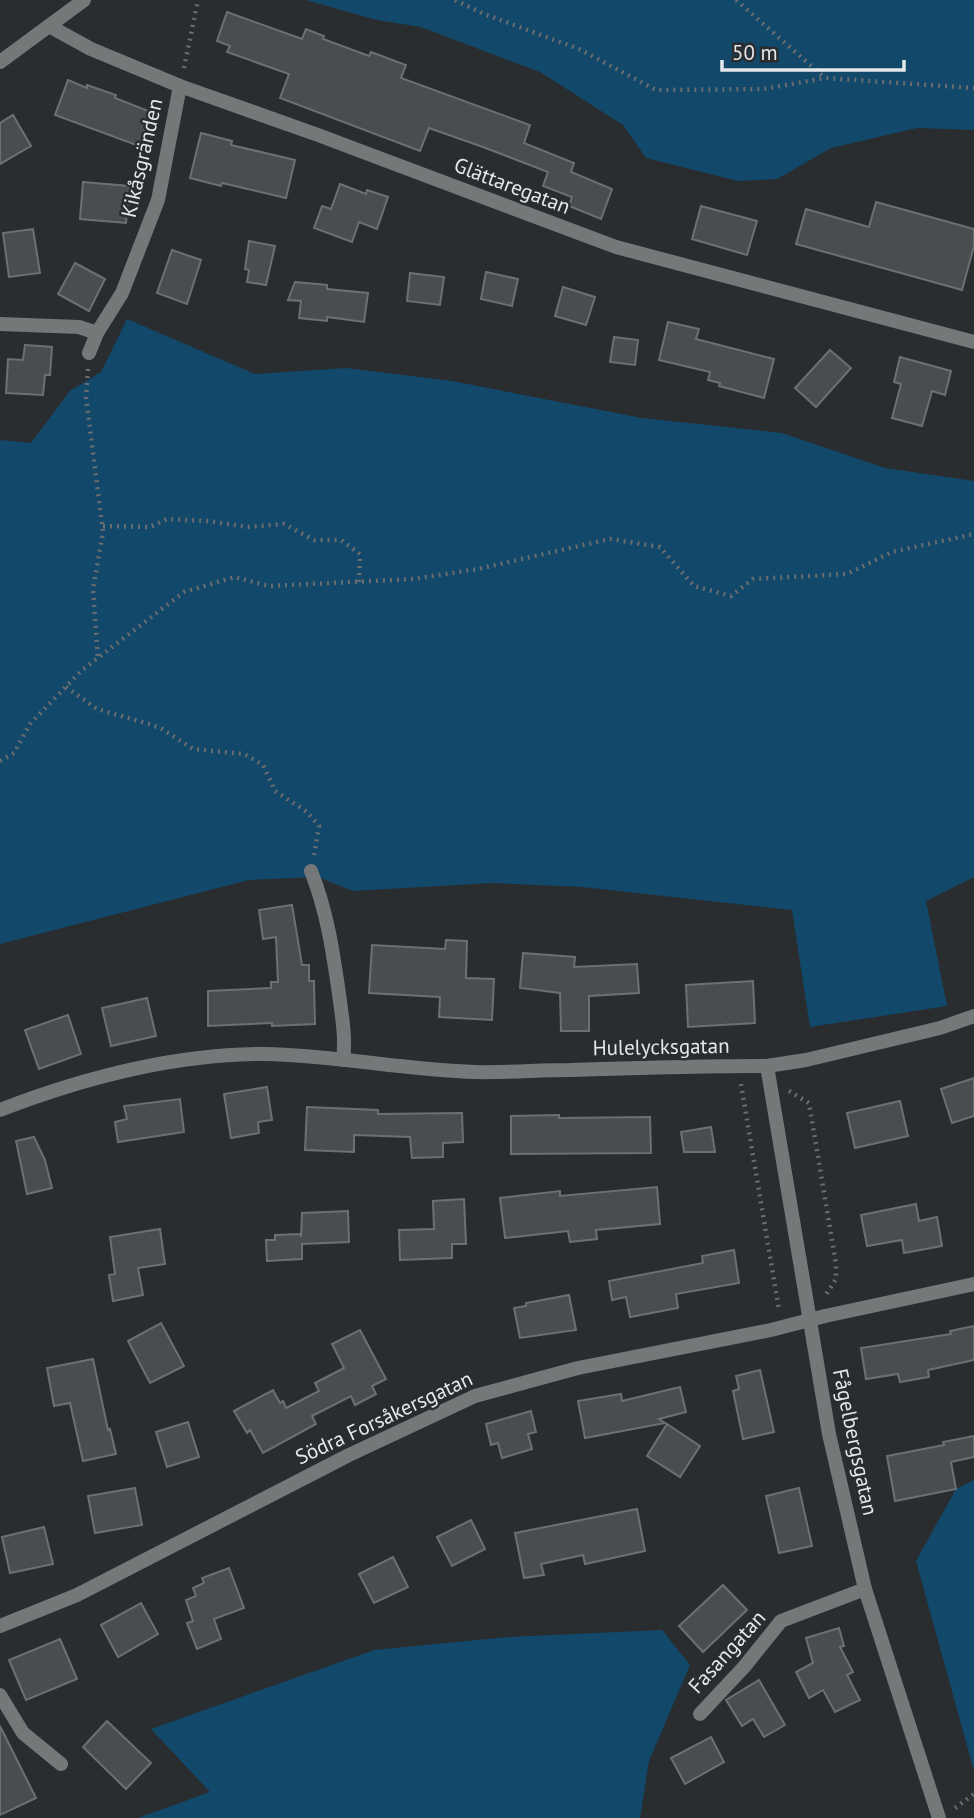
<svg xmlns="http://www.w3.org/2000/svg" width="974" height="1818" font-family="'PT Sans',sans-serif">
<rect width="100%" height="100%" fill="#292d30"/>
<!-- green -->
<g fill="#12486a">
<polygon points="306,0 974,0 974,130 917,128 831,148 777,179 738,181 646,158 623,125 540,72 421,27 377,20"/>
<polygon points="127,319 255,374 346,368 452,381 642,418 782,433 885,468 974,481 974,877 926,901 947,1006 810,1027 792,910 582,887 492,883 353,891 318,877 249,880 0,944 0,440 31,443 70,391 101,372"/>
<polygon points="974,1480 974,1771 916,1561 956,1489"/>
<polygon points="662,1630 690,1665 649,1761 640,1818 138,1818 210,1792 151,1729 374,1650 508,1637"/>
</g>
<!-- building -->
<g fill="#484d51" stroke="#6b7074" stroke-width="2">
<polygon points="227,12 302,39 306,29 324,36 323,39 369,56 371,52 406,65 401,78 530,125 524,143 574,163 571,172 612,189 601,219 569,206 572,197 543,186 548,172 483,147 429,128 420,151 280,98 289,74 227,52 230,46 217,41"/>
<polygon points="68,80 87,88 87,85 116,95 115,98 151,112 139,146 55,115"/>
<polygon points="13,115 31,146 0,164 0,123"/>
<polygon points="201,133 232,141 231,145 295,160 286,198 222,183 221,186 190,178"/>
<polygon points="83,182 129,186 126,223 80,219"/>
<polygon points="340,184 366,194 367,190 388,197 377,229 359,222 352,242 314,228 322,206 331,209"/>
<polygon points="876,202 974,229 974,246 962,290 796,244 806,209 869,227"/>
<polygon points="701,206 757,221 747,255 692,239"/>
<polygon points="33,229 40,273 9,277 3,233"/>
<polygon points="249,241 275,246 266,285 247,282 249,270 245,269"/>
<polygon points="172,250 201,260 187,304 157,293"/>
<polygon points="75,263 105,279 89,311 58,294"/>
<polygon points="486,272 518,279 512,306 481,299"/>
<polygon points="410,273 444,277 440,305 407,301"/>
<polygon points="295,282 327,285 327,289 368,293 364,322 327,317 327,321 299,318 301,301 288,300"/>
<polygon points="563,287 595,297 586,325 555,316"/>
<polygon points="668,322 699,329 696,339 774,359 764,398 719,386 720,383 708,380 710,372 659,360"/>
<polygon points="614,337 638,340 635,365 610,362"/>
<polygon points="25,345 52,347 50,375 45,375 43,395 6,393 8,359 23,360"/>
<polygon points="830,350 851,368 816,407 795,388"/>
<polygon points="900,357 951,371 945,395 932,391 922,426 892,418 901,384 894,382"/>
<polygon points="292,905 302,965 309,965 309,981 314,981 315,1024 272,1026 272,1023 208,1026 208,991 271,988 271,982 278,982 276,937 263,939 259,910"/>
<polygon points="446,940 467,941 466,978 494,979 492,1020 439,1017 440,997 369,993 372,945 445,949"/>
<polygon points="523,953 575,957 574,967 637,964 639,993 589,996 589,1031 561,1031 560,993 520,988"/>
<polygon points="753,981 755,1023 688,1027 686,985"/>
<polygon points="147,998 156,1036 111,1046 102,1008"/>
<polygon points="68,1015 81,1054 39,1069 25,1030"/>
<polygon points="974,1078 974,1116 952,1123 941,1089"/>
<polygon points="267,1087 272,1120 258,1122 259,1133 231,1138 224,1094"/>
<polygon points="180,1099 184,1132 118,1142 115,1122 127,1119 124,1106"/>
<polygon points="900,1101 908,1136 855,1148 847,1113"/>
<polygon points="307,1107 378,1110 378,1114 462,1113 463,1142 443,1143 443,1157 412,1158 410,1137 354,1135 354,1152 305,1150"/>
<polygon points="559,1115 559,1118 650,1117 651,1153 511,1154 511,1116"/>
<polygon points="711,1127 715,1152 684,1152 681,1132"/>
<polygon points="34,1137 45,1160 52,1188 27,1194 16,1141"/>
<polygon points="657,1187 660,1224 596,1230 597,1239 570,1242 568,1231 505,1238 500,1198 560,1191 560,1196"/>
<polygon points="464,1199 466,1244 452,1244 452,1258 400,1260 399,1230 434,1229 433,1201"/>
<polygon points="916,1204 919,1221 937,1217 942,1246 904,1253 902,1240 867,1246 861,1215"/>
<polygon points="348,1211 349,1242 302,1244 302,1259 267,1261 266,1240 275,1240 275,1235 301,1234 301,1237 302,1213"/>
<polygon points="160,1229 165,1264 138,1268 143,1295 113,1301 109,1275 115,1274 110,1237"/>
<polygon points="734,1250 739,1283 676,1294 678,1308 630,1317 626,1297 612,1300 609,1281 703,1263 702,1256"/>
<polygon points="569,1295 576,1330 520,1338 514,1308 526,1306 526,1303"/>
<polygon points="161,1323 184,1366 150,1383 128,1341"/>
<polygon points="974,1326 974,1360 928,1370 929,1377 900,1382 898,1374 866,1379 861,1348 951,1334 950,1331"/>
<polygon points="360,1330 386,1379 372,1386 376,1394 355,1405 351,1396 312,1416 316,1424 263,1453 250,1430 247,1433 234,1411 273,1390 280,1403 283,1401 286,1408 319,1391 315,1383 344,1368 332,1344"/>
<polygon points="93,1359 108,1430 110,1429 116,1454 83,1461 70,1403 54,1406 47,1368"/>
<polygon points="760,1370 774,1432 743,1439 733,1391 739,1389 736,1376"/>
<polygon points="680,1387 686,1412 659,1419 665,1423 585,1438 578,1401 621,1394 622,1401"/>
<polygon points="531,1411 536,1432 528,1434 532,1449 502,1458 498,1443 491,1445 486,1424"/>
<polygon points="188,1422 199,1457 167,1467 156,1432"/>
<polygon points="667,1424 700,1446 680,1477 647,1456"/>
<polygon points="974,1436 974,1457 951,1462 956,1489 895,1501 887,1456 944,1445 943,1442"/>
<polygon points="135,1488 142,1525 95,1533 88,1496"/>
<polygon points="799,1488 812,1546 779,1553 766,1496"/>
<polygon points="637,1509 645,1551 585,1564 583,1555 541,1564 544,1575 524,1578 515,1533"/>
<polygon points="471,1520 485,1549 452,1566 437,1537"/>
<polygon points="44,1527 53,1564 10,1573 2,1537"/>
<polygon points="393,1557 408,1587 374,1603 359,1574"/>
<polygon points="229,1568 244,1608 214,1619 221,1639 197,1649 187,1623 193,1621 186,1600 196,1596 193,1588 204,1583 202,1578"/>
<polygon points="723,1585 747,1610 703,1652 679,1626"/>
<polygon points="141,1603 158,1634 118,1657 101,1625"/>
<polygon points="839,1628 844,1646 840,1647 853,1672 847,1675 860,1700 835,1712 823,1690 809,1698 796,1672 813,1663 806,1638"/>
<polygon points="60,1639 77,1679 26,1700 9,1660"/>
<polygon points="759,1680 785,1725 764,1737 753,1719 742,1726 726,1700"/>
<polygon points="107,1721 151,1763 126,1789 83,1747"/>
<polygon points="0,1726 36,1798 0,1815"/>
<polygon points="711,1737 724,1762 685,1784 671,1758"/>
</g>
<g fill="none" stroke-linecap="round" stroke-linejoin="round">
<!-- path -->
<g stroke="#696d6f" stroke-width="4.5" stroke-dasharray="2 5" stroke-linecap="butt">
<polyline points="455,0 484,14 579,49 656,90 764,89 825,78 974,88"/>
<polyline points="736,0 825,78"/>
<polyline points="184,68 198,0"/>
<polyline points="88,369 86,397 103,532 93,589 98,659"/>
<polyline points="103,526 150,527 167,519 208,521 247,527 284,524 314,540 341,540 360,554 359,582"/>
<polyline points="66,687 97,709 149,724 162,729 193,749 244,754 263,765 275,791 307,812 319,826 314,855"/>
<polyline points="0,761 14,753 30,724 82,670 184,592 235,577 269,586 413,579 478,569 610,539 660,547 694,586 731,596 753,579 847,574 892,552 974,534"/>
<polyline points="741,1084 779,1310"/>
<polyline points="789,1091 809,1103 836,1264 836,1279 825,1296"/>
<polyline points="955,1808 974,1794"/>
</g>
<!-- lane -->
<g stroke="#757879" stroke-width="14">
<polyline points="0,324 79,327 97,333"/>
<path d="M311,871C327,911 333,952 339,994C342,1017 346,1038 343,1060"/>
</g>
<!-- street -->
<g stroke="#757879" stroke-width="14">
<polyline points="49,26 91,49 180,86 318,135 616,247 974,342"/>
<polyline points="0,62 84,0"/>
<polyline points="89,353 97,333 122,293 158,200 180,86"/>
<polyline points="767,1066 829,1434 865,1589 939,1818"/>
<path d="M0,1110C83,1078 174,1054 264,1054C334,1055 404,1070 475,1072C507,1073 539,1070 571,1070C636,1068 702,1066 767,1066L806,1060L940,1028L974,1016"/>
<polyline points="0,1626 77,1595 349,1455 475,1396 578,1368 771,1330 825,1316 974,1284"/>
<polyline points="0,1695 23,1733 61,1764"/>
<polyline points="700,1714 744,1667 781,1621 865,1589"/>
</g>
</g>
<g text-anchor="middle" stroke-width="5" stroke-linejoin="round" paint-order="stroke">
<!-- street labels -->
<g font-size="21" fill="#e5e8ea" stroke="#292d30">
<text transform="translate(142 158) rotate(-77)" y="7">Kikåsgränden</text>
<text transform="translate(512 186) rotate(21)" y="7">Glättaregatan</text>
<text transform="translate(661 1047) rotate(-1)" y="7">Hulelycksgatan</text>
<text transform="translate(384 1418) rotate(-25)" y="7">Södra Forsåkersgatan</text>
<text transform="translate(855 1442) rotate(78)" y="7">Fågelbergsgatan</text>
<text transform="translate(727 1652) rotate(-48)" y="7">Fasangatan</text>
</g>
</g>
<!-- scale -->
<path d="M722 60v10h182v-10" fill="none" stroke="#e5e8ea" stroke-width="3.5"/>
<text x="732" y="60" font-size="21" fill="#e5e8ea" stroke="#292d30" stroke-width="5" paint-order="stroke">50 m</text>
</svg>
